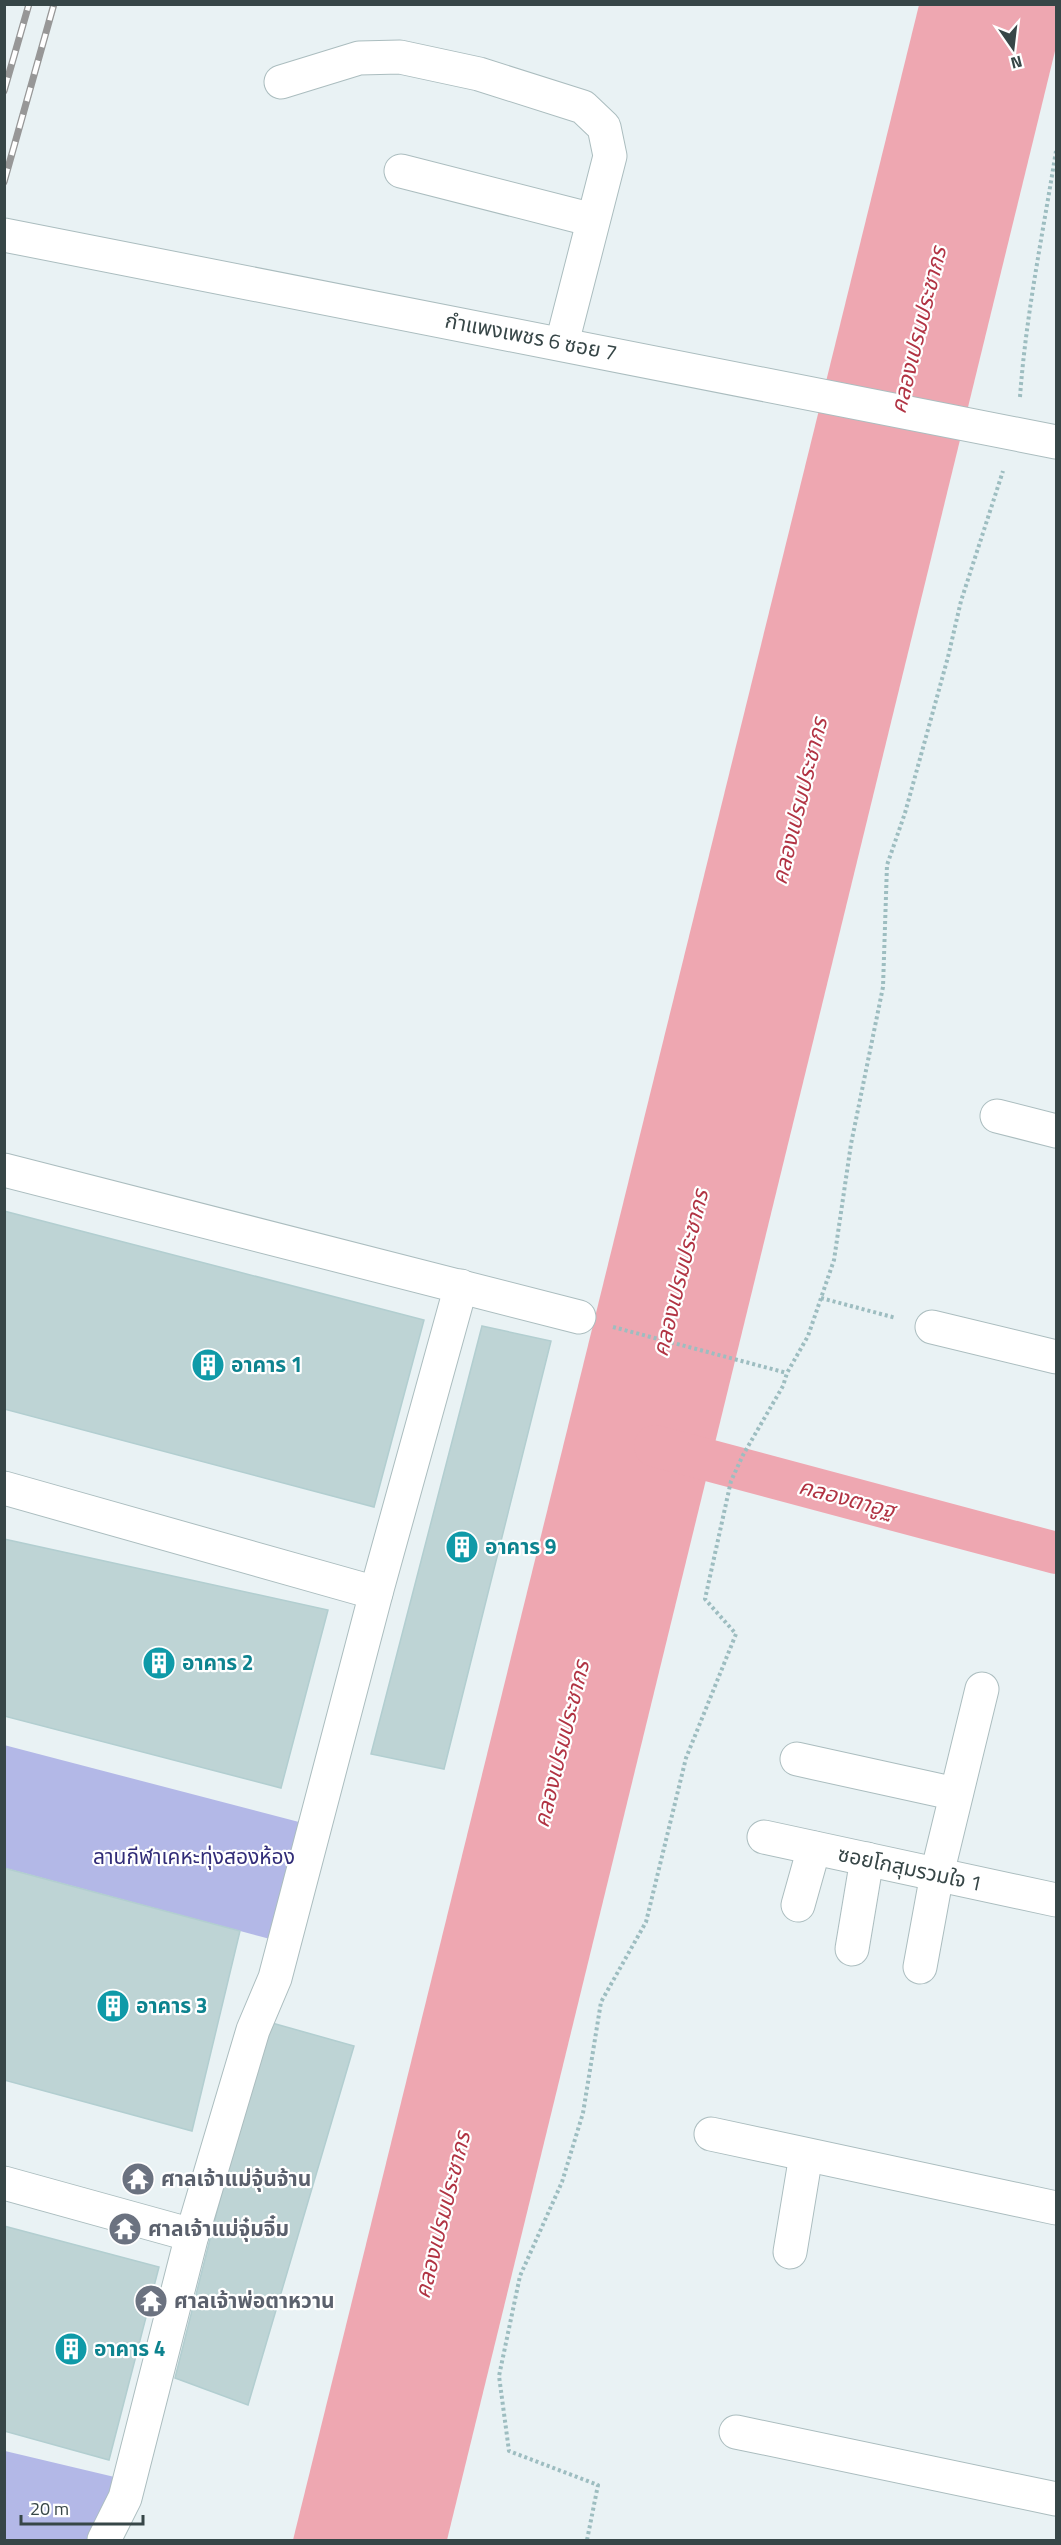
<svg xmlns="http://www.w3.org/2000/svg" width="1061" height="2545" font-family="'Titillium Web','Noto Sans Thai',sans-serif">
<rect width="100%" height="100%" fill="#e9f2f4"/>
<!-- green -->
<g fill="#b3b8e7">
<polygon points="4,1745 299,1822 270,1939 5,1868"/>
<polygon points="5,2451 123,2479 98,2540 5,2540"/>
</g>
<!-- water -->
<polygon fill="#eea7b1" points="919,5 1056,5 1056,47 447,2540 293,2540"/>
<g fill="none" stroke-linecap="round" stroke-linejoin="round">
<!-- canal -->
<polyline stroke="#eea7b1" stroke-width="42" points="655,1446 1056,1553"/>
</g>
<!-- building -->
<g fill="#bed4d5" stroke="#b2ced0" stroke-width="1.5">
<polygon points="4,1211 424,1320 374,1507 4,1409"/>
<polygon points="482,1326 551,1341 444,1769 371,1754"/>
<polygon points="4,1539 328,1610 281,1788 4,1716"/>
<polygon points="4,1868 240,1931 192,2131 4,2080"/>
<polygon points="265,2021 354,2046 248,2405 175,2378"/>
<polygon points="4,2226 159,2267 109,2460 4,2431"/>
</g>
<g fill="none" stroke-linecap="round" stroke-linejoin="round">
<!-- minor casing -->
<g stroke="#abbdbf" stroke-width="35">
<g id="minor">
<polyline points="281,82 359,58 400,57 479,74 583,107 604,127 610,156 562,343"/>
<polyline points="401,171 593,220"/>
<polyline points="4,235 1056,442"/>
<polyline points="997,1116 1056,1131"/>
<polyline points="4,1170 579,1317"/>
<polyline points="932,1327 1056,1357"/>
<polyline points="4,1488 376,1593"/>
<polyline points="797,1759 956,1794"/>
<polyline points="764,1837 1056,1900"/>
<polyline points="798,1905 814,1848"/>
<polyline points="852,1949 867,1859"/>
<polyline points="920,1967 937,1874 982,1689"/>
<polyline points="711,2134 1056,2208"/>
<polyline points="4,2183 192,2235"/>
<polyline points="790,2252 806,2155"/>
<polyline points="736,2432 1056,2499"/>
<polyline points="104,2540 125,2498 192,2235 253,2030 275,1978 376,1593 461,1286"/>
</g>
</g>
<!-- path -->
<g stroke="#9dbdc0" stroke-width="4" stroke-dasharray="3 3" stroke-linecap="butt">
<path d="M1020,397C1026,314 1043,233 1056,151"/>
<polyline points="821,1298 896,1318"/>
<polyline points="613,1327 787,1373"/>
<polyline points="587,2540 598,2485 509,2451 499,2376 520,2276 562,2182 583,2113 601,2002 646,1922 686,1758 736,1634 705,1599 731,1481 743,1455 783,1386 787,1373 808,1336 834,1260 851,1144 883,987 887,865 905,813 948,657 961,601 1003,471"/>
</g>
<!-- minor -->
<use href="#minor" stroke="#fff" stroke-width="33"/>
<!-- rail casing -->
<g stroke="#979797" stroke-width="7">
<g id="rail">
<polyline points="4,91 29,4"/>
<polyline points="4,182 54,4"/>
</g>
</g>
<!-- rail -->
<use href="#rail" stroke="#fff" stroke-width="4.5" stroke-dasharray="14" stroke-linecap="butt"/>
</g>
<!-- icons -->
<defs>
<g id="building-disc" transform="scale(1.725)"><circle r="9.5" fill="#0f9aa8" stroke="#fff"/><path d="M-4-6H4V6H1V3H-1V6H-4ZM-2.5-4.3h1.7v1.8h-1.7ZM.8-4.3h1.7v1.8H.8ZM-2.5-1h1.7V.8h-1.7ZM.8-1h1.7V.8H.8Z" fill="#fff"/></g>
<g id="temple-disc" transform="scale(1.725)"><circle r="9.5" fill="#6b7280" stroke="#fff"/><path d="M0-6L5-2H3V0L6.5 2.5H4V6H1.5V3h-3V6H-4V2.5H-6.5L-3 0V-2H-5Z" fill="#fff"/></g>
</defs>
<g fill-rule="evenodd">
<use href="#building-disc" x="208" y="1365"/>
<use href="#building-disc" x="462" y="1547"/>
<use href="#building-disc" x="159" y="1663"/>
<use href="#building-disc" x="113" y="2006"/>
<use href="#temple-disc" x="138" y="2179"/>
<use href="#temple-disc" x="125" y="2229"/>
<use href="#temple-disc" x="151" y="2301"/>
<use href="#building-disc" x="71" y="2349"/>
</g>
<g text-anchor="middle" stroke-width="4.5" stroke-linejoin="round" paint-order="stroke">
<!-- street labels -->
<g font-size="21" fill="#374647" stroke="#fff">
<text transform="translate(531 337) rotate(11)" y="7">กำแพงเพชร 6 ซอย 7</text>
<text transform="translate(910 1869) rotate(12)" y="7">ซอยโกสุมรวมใจ 1</text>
</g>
<!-- culture labels -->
<g font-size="21" font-weight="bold" fill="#0d838f" stroke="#fff" text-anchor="start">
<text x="231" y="1372">อาคาร 1</text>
<text x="485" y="1554">อาคาร 9</text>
<text x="182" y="1670">อาคาร 2</text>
<text x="136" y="2013">อาคาร 3</text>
<text x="94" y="2356">อาคาร 4</text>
</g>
<!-- park labels -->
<g font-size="21" fill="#312c78" stroke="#fff">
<text x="194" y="1864">ลานกีฬาเคหะทุ่งสองห้อง</text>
</g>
<!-- worship labels -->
<g font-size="21" font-weight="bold" fill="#5b616d" stroke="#fff" text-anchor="start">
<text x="161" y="2186">ศาลเจ้าแม่จุ้นจ้าน</text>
<text x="148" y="2236">ศาลเจ้าแม่จุ๋มจิ๋ม</text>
<text x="174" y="2308">ศาลเจ้าพ่อตาหวาน</text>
</g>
<!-- water labels -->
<g font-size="22" font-style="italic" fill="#b13343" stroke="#fff">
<text transform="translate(918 330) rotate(-76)" y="8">คลองเปรมประชากร</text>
<text transform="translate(799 801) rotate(-76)" y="8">คลองเปรมประชากร</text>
<text transform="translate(680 1273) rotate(-76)" y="8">คลองเปรมประชากร</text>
<text transform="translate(847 1498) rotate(15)" y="8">คลองตาอูฐ</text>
<text transform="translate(561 1744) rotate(-76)" y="8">คลองเปรมประชากร</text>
<text transform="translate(442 2215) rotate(-76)" y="8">คลองเปรมประชากร</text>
</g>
</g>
<!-- border -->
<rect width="1061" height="2545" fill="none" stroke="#374647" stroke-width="12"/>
<!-- north arrow -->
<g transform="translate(1013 48) rotate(166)" stroke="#ffffff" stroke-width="4.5" paint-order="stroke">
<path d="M0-4.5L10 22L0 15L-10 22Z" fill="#374647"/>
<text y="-9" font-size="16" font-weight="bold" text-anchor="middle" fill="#374647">N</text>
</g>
<!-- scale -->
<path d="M21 2515v9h122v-9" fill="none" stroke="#374647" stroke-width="3"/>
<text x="30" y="2515" font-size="18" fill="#374647" stroke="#ffffff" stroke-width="4.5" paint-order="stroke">20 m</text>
</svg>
